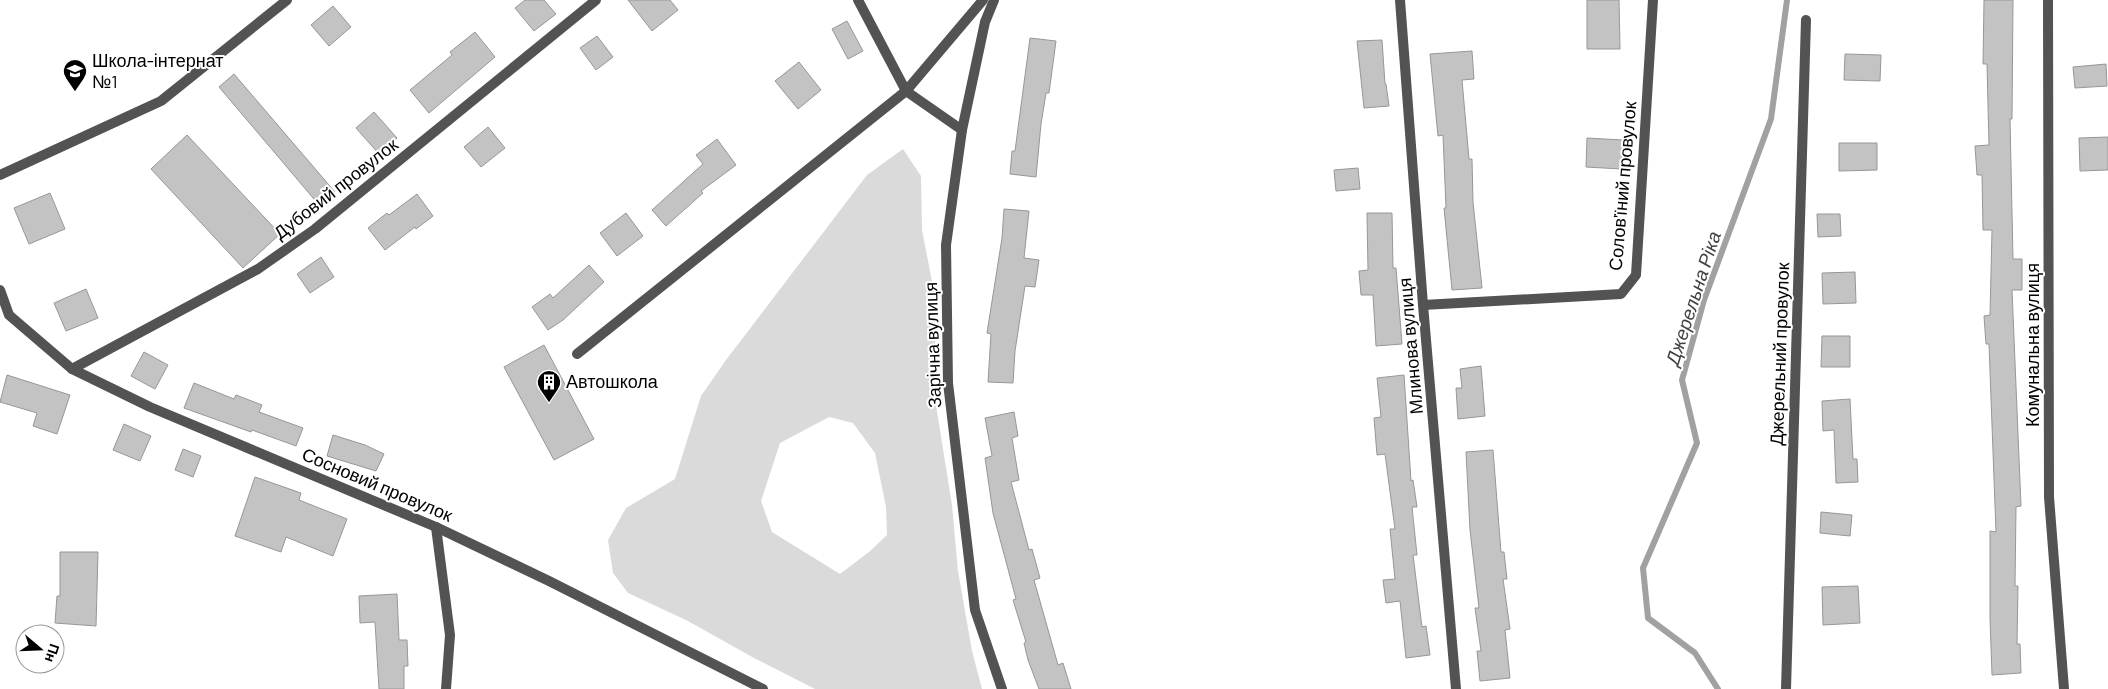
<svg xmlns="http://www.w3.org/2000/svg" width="2108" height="689" font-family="Barlow,sans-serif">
<rect width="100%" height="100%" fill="#fff"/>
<!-- green -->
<path fill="#dadada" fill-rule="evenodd" d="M903,149L921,176L922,230L935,297V399L952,505L958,571L972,651L982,689H815L754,658L686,620L628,593L613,573L608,540L626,508L675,479L701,396L726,360L867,175ZM829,417L853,423L875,453L886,507L887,535L869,552L840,574L772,532L761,501L780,443Z"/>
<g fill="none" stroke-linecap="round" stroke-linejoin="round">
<!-- stream -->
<polyline stroke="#a1a1a1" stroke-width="6" points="1718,689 1695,653 1648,618 1643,568 1697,443 1682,380 1704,300 1771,119 1787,0"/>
</g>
<!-- building -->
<g fill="#c3c3c3" stroke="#979797">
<polygon points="525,0 544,0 556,14 534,31 515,8"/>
<polygon points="628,0 670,0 678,10 652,31"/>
<polygon points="1587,0 1619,0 1620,49 1587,49"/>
<polygon points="1984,0 2013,0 2012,119 2010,119 2013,259 2022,259 2022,290 2012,290 2021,506 2016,507 2015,586 2018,586 2017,644 2020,644 2021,673 1992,675 1990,618 1990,531 1996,532 1989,344 1986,344 1984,316 1990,315 1992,230 1983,230 1982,175 1977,175 1975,146 1989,145 1987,64 1983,64"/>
<polygon points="333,6 351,27 329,46 311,25"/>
<polygon points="847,21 863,51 848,59 832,29"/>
<polygon points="475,32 495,57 429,113 410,90 452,55 450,52"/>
<polygon points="597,36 613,57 596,70 580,48"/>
<polygon points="1030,38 1056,41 1049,93 1046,93 1041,124 1036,177 1010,174 1012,151 1015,151"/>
<polygon points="1382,40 1385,84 1386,84 1389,106 1364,108 1357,41"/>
<polygon points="1472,51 1474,79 1462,80 1469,159 1472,159 1473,202 1482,288 1452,290 1444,208 1446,208 1443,135 1438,136 1430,54"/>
<polygon points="1845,54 1881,55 1880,81 1844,80"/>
<polygon points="799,62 821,90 798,109 775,81"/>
<polygon points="2106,64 2107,86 2075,88 2073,67"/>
<polygon points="234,74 335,192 319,205 219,87"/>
<polygon points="374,112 397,138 379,154 356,128"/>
<polygon points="488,127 505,148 481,167 464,147"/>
<polygon points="187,135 280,234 243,268 151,169"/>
<polygon points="2108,137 2108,170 2080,171 2079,138"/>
<polygon points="1587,138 1623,140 1621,169 1586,167"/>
<polygon points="717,139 736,165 701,191 703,193 666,226 652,210 703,164 696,155"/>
<polygon points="1839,143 1877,143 1877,170 1839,171"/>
<polygon points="1358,168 1360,189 1336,191 1334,170"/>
<polygon points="50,193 65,229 29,244 14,208"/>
<polygon points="417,194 433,216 416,229 415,227 385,250 368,228 387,213 389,215"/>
<polygon points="1004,209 1029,211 1024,258 1039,260 1035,287 1025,286 1015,351 1013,383 988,382 991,334 987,333 1002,238"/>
<polygon points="626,213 643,236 617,256 600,233"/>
<polygon points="1367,213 1392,213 1393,268 1396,268 1402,344 1376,346 1373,295 1361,295 1359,271 1368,270"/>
<polygon points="1817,214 1840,214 1841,236 1818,237"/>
<polygon points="321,257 334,277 310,293 297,274"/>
<polygon points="589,265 604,282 563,320 548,330 532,307 550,294 553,298"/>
<polygon points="1855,272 1856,303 1823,304 1822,273"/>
<polygon points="86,289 98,318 66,331 54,303"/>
<polygon points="1822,336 1850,336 1850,367 1821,367"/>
<polygon points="544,345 594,439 554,460 504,367"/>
<polygon points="144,352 168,365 155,389 131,376"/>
<polygon points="1481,366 1485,416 1458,419 1456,388 1462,388 1460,369"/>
<polygon points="7,375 70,395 57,434 33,426 37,413 0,402"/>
<polygon points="1404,375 1411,481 1413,480 1417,507 1412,507 1417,555 1413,555 1422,627 1426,626 1430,655 1406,658 1400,601 1386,603 1383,580 1395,579 1390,529 1395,529 1385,454 1377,455 1374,418 1381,417 1377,378"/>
<polygon points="194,383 234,399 236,395 262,405 259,412 303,428 296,446 252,430 251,432 184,408"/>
<polygon points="1850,399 1853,459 1857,459 1858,482 1836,483 1834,430 1823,431 1822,401"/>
<polygon points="1014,412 1018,436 1012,438 1019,480 1011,482 1029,550 1032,549 1040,578 1034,580 1058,665 1063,663 1071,689 1039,689 1028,660 1024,643 1026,642 1013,600 1016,599 993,513 985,458 992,456 985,418"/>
<polygon points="124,424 151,436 140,461 113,450"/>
<polygon points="333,435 365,445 384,454 376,471 327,456"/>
<polygon points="183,449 201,456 193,477 175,470"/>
<polygon points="1493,450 1501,552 1504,552 1507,579 1503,579 1510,629 1505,630 1510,678 1480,681 1477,651 1481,651 1475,608 1479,608 1470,530 1466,452"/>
<polygon points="255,477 301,493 299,500 347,519 333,556 286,537 281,552 235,536"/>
<polygon points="1821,512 1852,515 1850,536 1820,533"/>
<polygon points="60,552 98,552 96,626 55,623 57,596 60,596"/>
<polygon points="1858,586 1860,623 1823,625 1822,587"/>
<polygon points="397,594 399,640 407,640 408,666 404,666 404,689 379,689 375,622 360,623 359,596"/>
</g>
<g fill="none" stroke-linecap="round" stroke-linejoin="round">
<!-- minor -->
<g stroke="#535353" stroke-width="10">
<polyline points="858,0 906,91 962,130"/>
<polyline points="994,0 985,22 962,130 946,245 948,383 975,610 1002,689"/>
<polyline points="1400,0 1423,305 1456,689"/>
<polyline points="2048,0 2049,497 2064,689"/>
<polyline points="0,175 161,101 287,0"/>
<polyline points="0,290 9,315 72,369 150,407 436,527 549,581 763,689"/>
<polyline points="1423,305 1621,294 1636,275 1653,0"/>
<polyline points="577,354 906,91 983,0"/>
<polyline points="72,369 258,269 315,229 596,0"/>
<polyline points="436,527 450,635 446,689"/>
<polyline points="1786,689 1806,20"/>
</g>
</g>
<!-- icons -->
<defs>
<g id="school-pin" transform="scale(1.25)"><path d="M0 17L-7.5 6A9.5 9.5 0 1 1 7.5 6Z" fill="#000" stroke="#fff"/><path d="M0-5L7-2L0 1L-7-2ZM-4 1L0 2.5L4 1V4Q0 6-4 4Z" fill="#fff"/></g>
<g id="building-pin" transform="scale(1.25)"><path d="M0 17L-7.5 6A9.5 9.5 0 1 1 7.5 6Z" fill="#000" stroke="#fff"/><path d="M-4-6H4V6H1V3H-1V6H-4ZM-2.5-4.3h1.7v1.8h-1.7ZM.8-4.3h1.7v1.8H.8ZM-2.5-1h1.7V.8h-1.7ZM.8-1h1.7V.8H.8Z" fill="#fff"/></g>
</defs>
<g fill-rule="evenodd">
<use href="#school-pin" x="75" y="71"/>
<use href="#building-pin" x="549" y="382"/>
</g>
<g text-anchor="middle" stroke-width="4" stroke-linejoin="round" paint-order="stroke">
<!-- poi labels -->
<g font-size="18" fill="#000" stroke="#fff" text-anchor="start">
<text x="92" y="67">Школа-інтернат<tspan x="92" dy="21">№1</tspan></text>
<text x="566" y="388">Автошкола</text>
</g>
<!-- street labels -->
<g font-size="18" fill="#000" stroke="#fff">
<text transform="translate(1623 186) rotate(-85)" y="6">Солов'їний провулок</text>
<text transform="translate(336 189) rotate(-38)" y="6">Дубовий провулок</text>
<text transform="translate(933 345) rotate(-92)" y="6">Зарічна вулиця</text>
<text transform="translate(2033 345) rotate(-90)" y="6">Комунальна вулиця</text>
<text transform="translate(1411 346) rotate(-95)" y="6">Млинова вулиця</text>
<text transform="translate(1780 354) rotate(-88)" y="6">Джерельний провулок</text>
<text transform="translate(377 485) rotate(23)" y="6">Сосновий провулок</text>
</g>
<!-- water labels -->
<g font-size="19" font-style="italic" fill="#424242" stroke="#fff">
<text transform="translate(1693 298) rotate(-72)" y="7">Джерельна Ріка</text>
</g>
</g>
<!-- north arrow -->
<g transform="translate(40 649) rotate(109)"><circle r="24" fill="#ffffff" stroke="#999999"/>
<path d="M0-4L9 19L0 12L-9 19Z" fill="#000000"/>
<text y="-8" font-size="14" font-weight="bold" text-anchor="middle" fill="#000000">Пн</text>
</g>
</svg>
